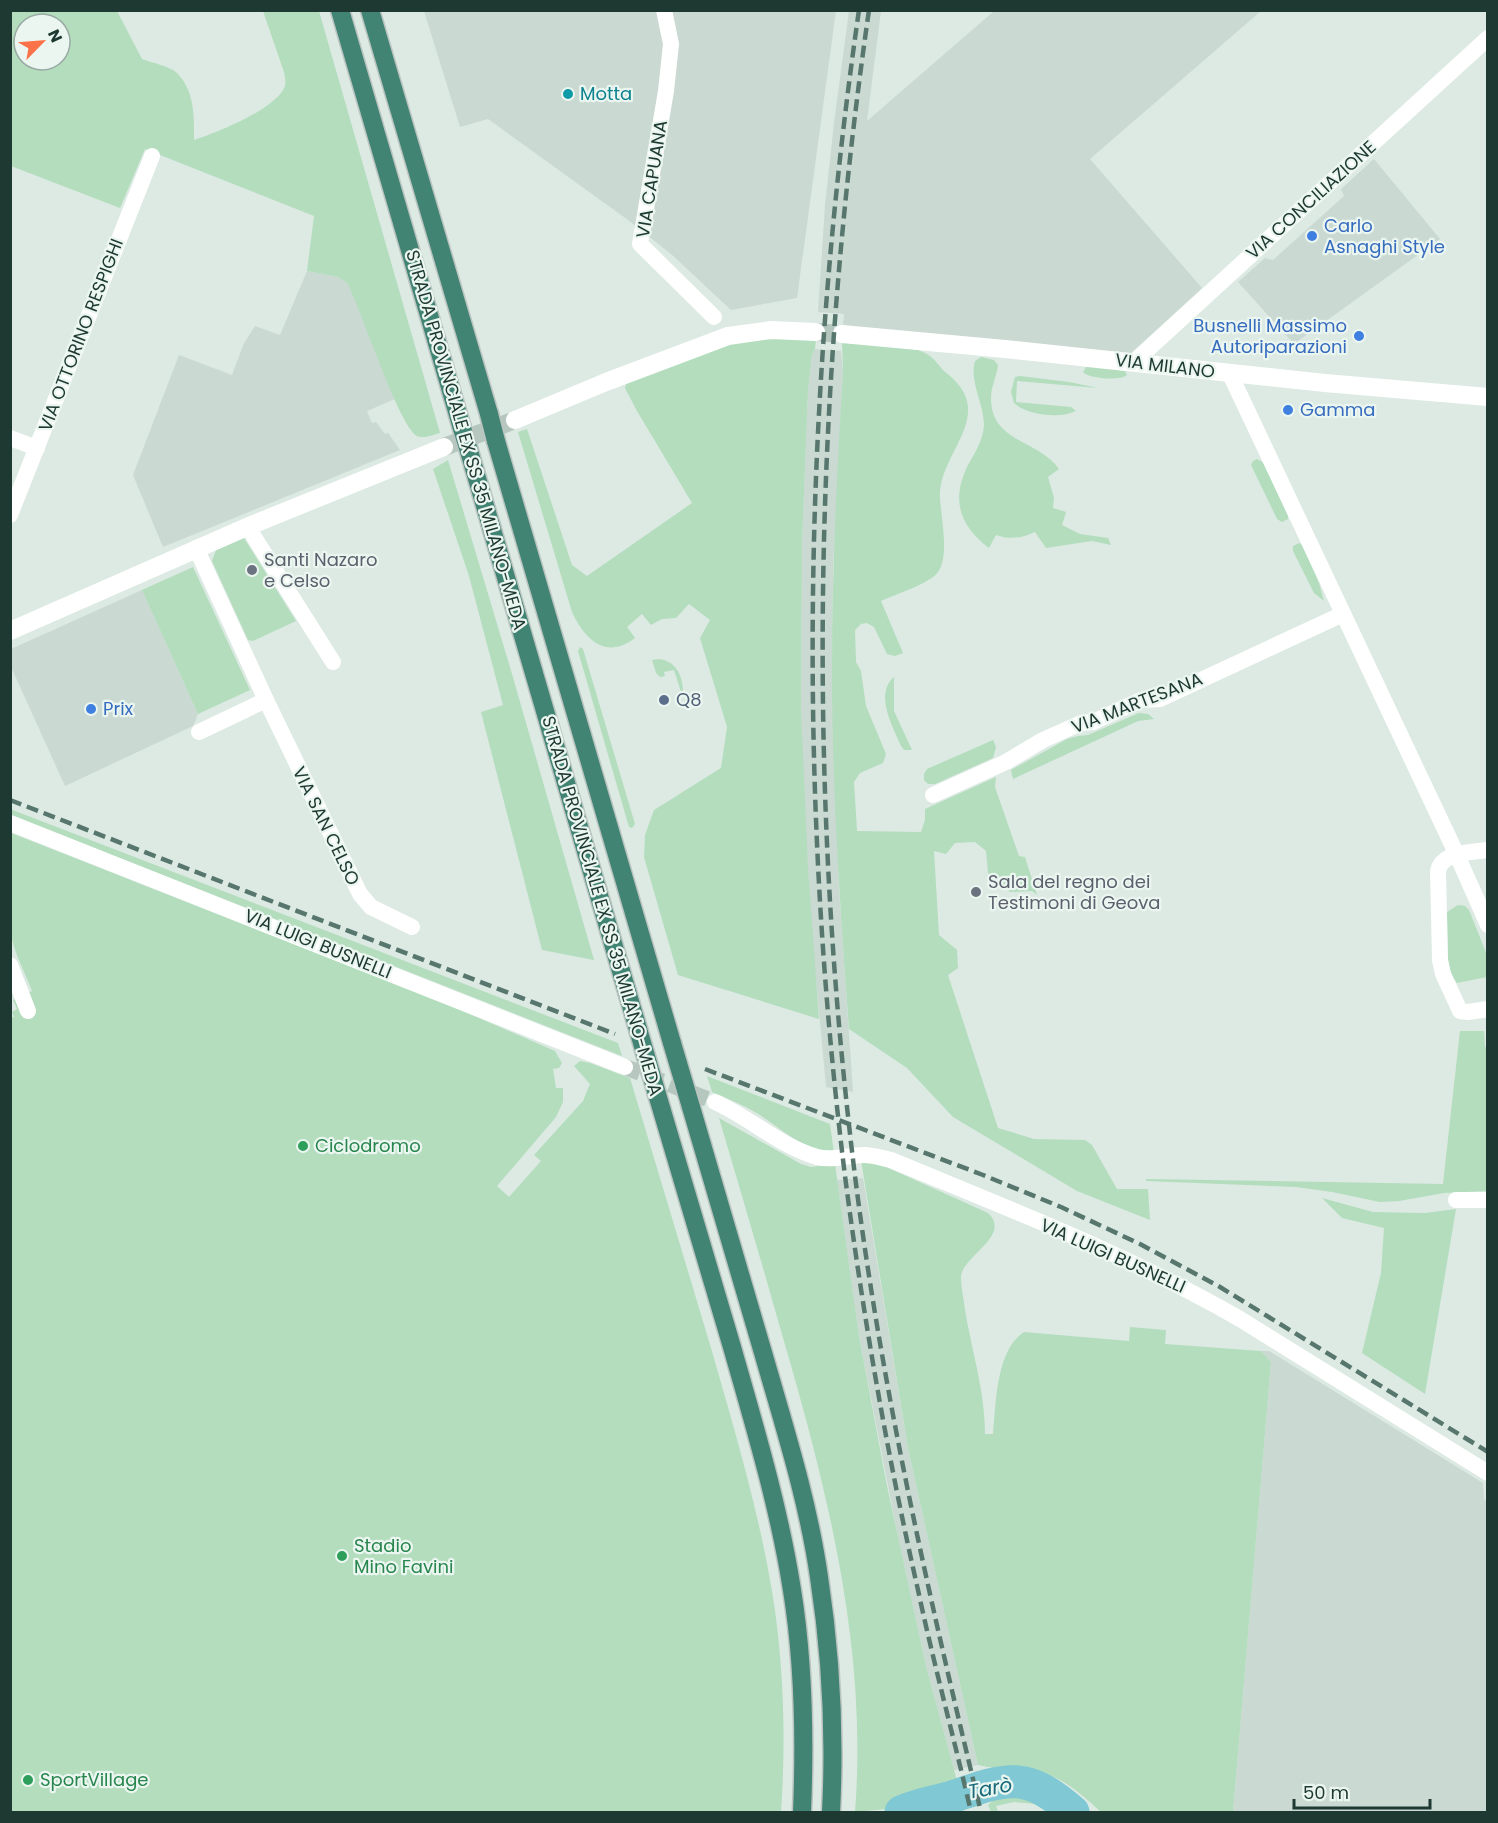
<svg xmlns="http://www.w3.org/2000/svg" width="1498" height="1823" font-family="Poppins,sans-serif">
<rect width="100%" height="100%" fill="#dceae3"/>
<!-- built -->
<g fill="#cad9d2">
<polygon points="424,11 836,11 797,298 731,310 671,254 628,220 488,119 460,127"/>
<polygon points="849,11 881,11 867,121 994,11 1261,11 1090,159 1202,288 1131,353 843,327 844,314 818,312 825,205 834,123"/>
<polygon points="1374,159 1440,239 1294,344 1238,282 1265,258 1273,260 1344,196 1341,189"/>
<polygon points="307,271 338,277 347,283 353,294 395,399 367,411 372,423 376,422 385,434 388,433 400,450 163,547 133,475 179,355 232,375 244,343 255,326 280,335"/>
<polygon points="815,349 841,351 843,372 833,570 832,668 839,888 853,1092 826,1087 813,947 803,790 801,710 802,545 808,390 812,355"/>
<polygon points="142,590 198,714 193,726 65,786 11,667 11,649"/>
<polygon points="863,1178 908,1448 978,1765 954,1770 926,1666 898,1537 859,1336 837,1180"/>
<polygon points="1261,1351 1269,1351 1483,1483 1484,1500 1488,1502 1487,1812 1233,1812 1271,1362"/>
</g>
<!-- green -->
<g fill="#b3ddbd" fill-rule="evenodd">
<path d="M10,11H117L142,59C152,63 170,66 177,73C195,92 194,116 194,140C216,133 277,109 285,86C286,81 285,77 284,72L263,11H319L440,433C433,435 423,439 417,436C398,425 362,310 347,283L338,277L307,271L314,216L145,149L120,208L11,166ZM24,24H60V60H24Z"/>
<path d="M749,338L816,339L815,349L812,355L808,390L802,545L801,710L808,867L819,1019L678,975L644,857L645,835L654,810L721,768L727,727L700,638L710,620L689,604L676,618L662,619L651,625L642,614L627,627L635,638C606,660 585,640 572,612L518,432L527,429L572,565L587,576L692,503L637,411L625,388L627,381L680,360Z"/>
<path d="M842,340L918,350C936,356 936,365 949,375C995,414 944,449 940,491C939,513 951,553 938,572C931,583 894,595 881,601L903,653L895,656L887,654L874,627L867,623L861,624L855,630L856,662L861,671L866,706L886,754L883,763L860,773L854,782L857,831L921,832L925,820V809L996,777L995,787L1019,856L1025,857L1037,895L1032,891L1010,892L988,873L986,851L975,842L955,843L946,854L934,851L939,935L957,950L958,968L948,975L998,1128L1034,1139L1085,1140L1092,1145L1117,1189H1148L1150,1220L1077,1191L953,1117L907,1068L849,1029C840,908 832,788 832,667C832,568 837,470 843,372Z"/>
<path d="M981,357L994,360L998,365C997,376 991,386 991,398C991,443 1038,439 1059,469L1048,477L1054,498L1053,508L1066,512L1062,525L1080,534L1108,538L1111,545L1092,541L1046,548L1035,532C1022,538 1010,540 996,535L989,548C960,526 951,501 967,467C974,454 983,441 984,425C984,404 969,381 975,361Z"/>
<path d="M1086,367L1125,371L1127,375C1121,381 1089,379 1083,372Z"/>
<path d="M1020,376L1069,382L1098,388L1017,381L1016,402L1071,407L1076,411C1060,419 1027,415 1014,403L1011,392L1015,377Z"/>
<polygon points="1257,459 1264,463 1288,516 1288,519 1282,522 1277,519 1251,465 1253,461"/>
<polygon points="448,460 512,674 594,960 542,950 481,712 503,705 469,576 433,469"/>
<polygon points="244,538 296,621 253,641 248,640 212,561 216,550"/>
<polygon points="1299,543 1302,545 1319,583 1324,601 1314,593 1293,551 1293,546"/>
<polygon points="193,567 250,690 198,714 142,590"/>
<polygon points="580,647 583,649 635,824 632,828 629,827 578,651"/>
<path d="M659,659C676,661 683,676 683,692H681L674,670L664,672L665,676L660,677L656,673L652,660Z"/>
<path d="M894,677V711L912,750H904L901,746C893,727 874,694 894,677Z"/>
<polygon points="1139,713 1148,714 1154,719 1138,721 1013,779 1011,770 1067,739 1078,736 1088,735"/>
<polygon points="993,740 996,747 993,758 935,784 928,784 924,780 924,774 927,769"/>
<polygon points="10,809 618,1043 622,1056 11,815"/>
<path d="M11,833L449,1005L555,1051L562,1063L559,1068L553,1069L556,1088H563V1102L556,1117L497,1186L509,1197L541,1161L534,1155L583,1101L590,1084L574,1066L580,1061L590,1063L630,1078C657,1168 684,1258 711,1348C734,1428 758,1508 772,1591C784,1664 786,1738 781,1812H11L10,1018L14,1017L12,1012L17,1009L13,1000L32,991C25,971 4,935 12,915L11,910Z"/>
<polygon points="1458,905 1465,906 1469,910 1487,955 1487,977 1457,983 1448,971 1447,912"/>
<polygon points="1460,1031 1484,1031 1485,1047 1488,1047 1487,1191 1444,1193 1399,1201 1380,1202 1332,1192 1296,1187 1146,1181 1146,1179 1443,1184"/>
<path d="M707,1076L830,1124L834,1153C803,1151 780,1127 755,1112C741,1104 726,1098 712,1092Z"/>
<path d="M719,1118L801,1164L811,1167L835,1164L859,1336L886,1481L926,1666L957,1781L925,1796L904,1800L886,1809L855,1812C868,1648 827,1488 781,1331C761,1260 740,1189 719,1118Z"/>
<path d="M861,1160L884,1166L988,1213C1013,1236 960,1257 961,1278C961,1288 964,1300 965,1310C972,1352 985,1391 985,1434H993C996,1403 996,1350 1024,1332L1129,1341L1130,1327L1166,1330L1165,1344L1261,1351L1271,1362L1233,1812H1101C1082,1795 1065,1778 1039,1772C1020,1768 999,1770 978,1765L908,1448Z"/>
<polygon points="1322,1198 1373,1212 1425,1213 1456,1209 1425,1394 1362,1353 1381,1273 1384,1228 1342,1218"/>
<path d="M1009,1793C1024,1794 1035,1797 1048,1805L1014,1802L996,1806L998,1812H991L988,1805L999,1795Z"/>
</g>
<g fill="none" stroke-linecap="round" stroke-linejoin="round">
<!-- river -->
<path stroke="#7fc8d4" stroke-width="33" d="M901,1812C918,1804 937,1802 955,1796C1010,1777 1027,1772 1073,1812"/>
<!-- minor-tunnel -->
<polyline stroke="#b6c7bf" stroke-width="16" stroke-dasharray="16 8" stroke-linecap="butt" points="625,1067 715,1102"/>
<!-- tertiary-tunnel -->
<g stroke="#b6c7bf" stroke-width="18" stroke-dasharray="18 9" stroke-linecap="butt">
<polyline points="816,332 842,334"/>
<polyline points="444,447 515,420"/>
</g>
<!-- trunk casing -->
<g stroke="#bbc4c1" stroke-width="21">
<g id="trunk">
<polyline points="340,10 461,425"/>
<polyline points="370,10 489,414"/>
<polyline points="496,441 672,1043"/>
<polyline points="469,451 638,1029"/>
<path d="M657,1094C682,1178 707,1263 732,1347C755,1428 779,1507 792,1590C804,1664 805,1738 802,1812"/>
<path d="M691,1107C716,1190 740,1273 764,1356C785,1429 808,1501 819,1577C831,1655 835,1734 831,1812"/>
</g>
</g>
<!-- minor -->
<g stroke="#fff" stroke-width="16">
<polyline points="664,10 671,44 666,91 640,244 714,317"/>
<polyline points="1134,362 1488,38"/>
<polyline points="1230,374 1457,855 1488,925"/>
<polyline points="10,438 37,448"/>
<polyline points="10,515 152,156"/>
<polyline points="249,526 254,537 333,662"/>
<polyline points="196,548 266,700 360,894 371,907 412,927"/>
<polyline points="199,732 266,700"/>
<polyline points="933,795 1006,762 1043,740 1081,723 1093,722 1141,700 1160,699 1343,614"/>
<polyline points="10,823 625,1067"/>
<path d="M1488,850C1472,852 1440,852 1438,872L1440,960L1443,974L1460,1011L1468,1012L1488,1009"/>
<polyline points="10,965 28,1011"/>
<path d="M715,1102C749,1117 781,1147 817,1157C832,1161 849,1155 864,1155C873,1155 882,1158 891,1160C1009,1209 1129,1255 1240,1319L1488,1473"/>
<polyline points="1456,1200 1488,1200"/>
</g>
<!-- tertiary -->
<g stroke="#fff" stroke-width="18">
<polyline points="842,334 1005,349 1325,383 1488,397"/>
<polyline points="515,420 606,382 728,336 771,330 816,332"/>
<polyline points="10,631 249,526 444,447"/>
</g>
<!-- trunk -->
<use href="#trunk" stroke="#428474" stroke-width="18"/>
<!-- rail -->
<g stroke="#57766d" stroke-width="4.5" stroke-dasharray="12 6" stroke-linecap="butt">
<path d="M859,10C803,397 797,789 845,1176C863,1315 887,1454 918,1590C934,1665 954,1738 971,1812"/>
<path d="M869,10C813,397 807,789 855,1176C882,1391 930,1602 981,1812"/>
<polyline points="10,800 615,1034"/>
<polyline points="705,1069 983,1175 1061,1207 1140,1244 1220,1287 1488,1452"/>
</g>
<!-- trunk-bridge casing -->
<g stroke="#bbc4c1" stroke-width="21" stroke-linecap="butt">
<g id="trunk-bridge">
<polyline points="489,414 496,441"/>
<polyline points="461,425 469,451"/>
<polyline points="638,1029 657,1094"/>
<polyline points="672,1043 691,1107"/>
</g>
</g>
<!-- trunk-bridge -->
<use href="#trunk-bridge" stroke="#428474" stroke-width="18"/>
</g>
<!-- markers -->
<circle fill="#0f9aa8" stroke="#ecf6f1" stroke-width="2" cx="568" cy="94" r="6"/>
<g fill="#3f7fe0" stroke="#ecf6f1" stroke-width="2">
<circle cx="1312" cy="236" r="6"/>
<circle cx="1359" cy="336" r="6"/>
<circle cx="1288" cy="410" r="6"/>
<circle cx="91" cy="709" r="6"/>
</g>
<g fill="#6b7280" stroke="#ecf6f1" stroke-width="2">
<circle cx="252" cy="570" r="6"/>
<circle cx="976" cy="892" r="6"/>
</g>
<circle fill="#5c6f8a" stroke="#ecf6f1" stroke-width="2" cx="664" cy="700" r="6"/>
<g fill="#2e9e5b" stroke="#ecf6f1" stroke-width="2">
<circle cx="303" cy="1146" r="6"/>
<circle cx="342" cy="1556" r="6"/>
<circle cx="28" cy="1780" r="6"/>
</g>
<g text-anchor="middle" stroke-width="4.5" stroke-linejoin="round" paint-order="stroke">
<!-- culture labels -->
<g font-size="18" fill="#0d838f" stroke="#ecf6f1" text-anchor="start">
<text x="580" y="100">Motta</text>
</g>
<!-- street labels -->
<g font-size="18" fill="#1d3931" stroke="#ecf6f1">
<text transform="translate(652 179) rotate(-81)" y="6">VIA CAPUANA</text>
<text transform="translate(1311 200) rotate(-42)" y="6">VIA CONCILIAZIONE</text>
<text transform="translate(81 335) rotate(-69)" y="6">VIA OTTORINO RESPIGHI</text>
<text transform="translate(1165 366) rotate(7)" y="6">VIA MILANO</text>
<text transform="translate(466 440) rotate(74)" y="6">STRADA PROVINCIALE EX SS 35 MILANO-MEDA</text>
<text transform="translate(1137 703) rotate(-21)" y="6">VIA MARTESANA</text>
<text transform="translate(326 826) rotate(64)" y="6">VIA SAN CELSO</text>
<text transform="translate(602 906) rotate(74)" y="6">STRADA PROVINCIALE EX SS 35 MILANO-MEDA</text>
<text transform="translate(318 944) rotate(22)" y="6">VIA LUIGI BUSNELLI</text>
<text transform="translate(1113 1256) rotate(24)" y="6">VIA LUIGI BUSNELLI</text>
</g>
<!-- shop labels -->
<g font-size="18" fill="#366cbe" stroke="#ecf6f1" text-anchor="start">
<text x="1324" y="232">Carlo<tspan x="1324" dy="21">Asnaghi Style</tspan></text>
<text x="1347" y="332" text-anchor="end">Busnelli Massimo<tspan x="1347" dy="21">Autoriparazioni</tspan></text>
<text x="1300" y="416">Gamma</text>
<text x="103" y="715">Prix</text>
</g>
<!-- worship labels -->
<g font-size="18" fill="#5b616d" stroke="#ecf6f1" text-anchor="start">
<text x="264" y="566">Santi Nazaro<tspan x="264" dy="21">e Celso</tspan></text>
<text x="988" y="888">Sala del regno dei<tspan x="988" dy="21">Testimoni di Geova</tspan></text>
</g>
<!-- service labels -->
<g font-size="18" fill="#4e5e75" stroke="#ecf6f1" text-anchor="start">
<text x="676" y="706">Q8</text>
</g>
<!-- leisure labels -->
<g font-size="18" fill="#27864d" stroke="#ecf6f1" text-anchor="start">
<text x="315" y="1152">Ciclodromo</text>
<text x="354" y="1552">Stadio<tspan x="354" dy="21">Mino Favini</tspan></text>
<text x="40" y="1786">SportVillage</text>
</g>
<!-- water labels -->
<g font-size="20" font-style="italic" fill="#156978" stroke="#ecf6f1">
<text transform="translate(990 1788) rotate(-10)" y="7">Tarò</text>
</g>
</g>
<!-- border -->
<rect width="1498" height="1823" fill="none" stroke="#1d3931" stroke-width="24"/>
<!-- north arrow -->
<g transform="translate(42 42) rotate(65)"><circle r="28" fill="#ecf6f1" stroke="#99aaa4" stroke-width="1.5"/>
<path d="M0-4.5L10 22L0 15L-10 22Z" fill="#fb7148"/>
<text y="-9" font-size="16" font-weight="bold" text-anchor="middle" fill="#1d3931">N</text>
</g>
<!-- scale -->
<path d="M1294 1799v9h136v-9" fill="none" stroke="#1d3931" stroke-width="3"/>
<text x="1303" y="1799" font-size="18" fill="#1d3931" stroke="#ecf6f1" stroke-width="4.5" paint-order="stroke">50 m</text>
</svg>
